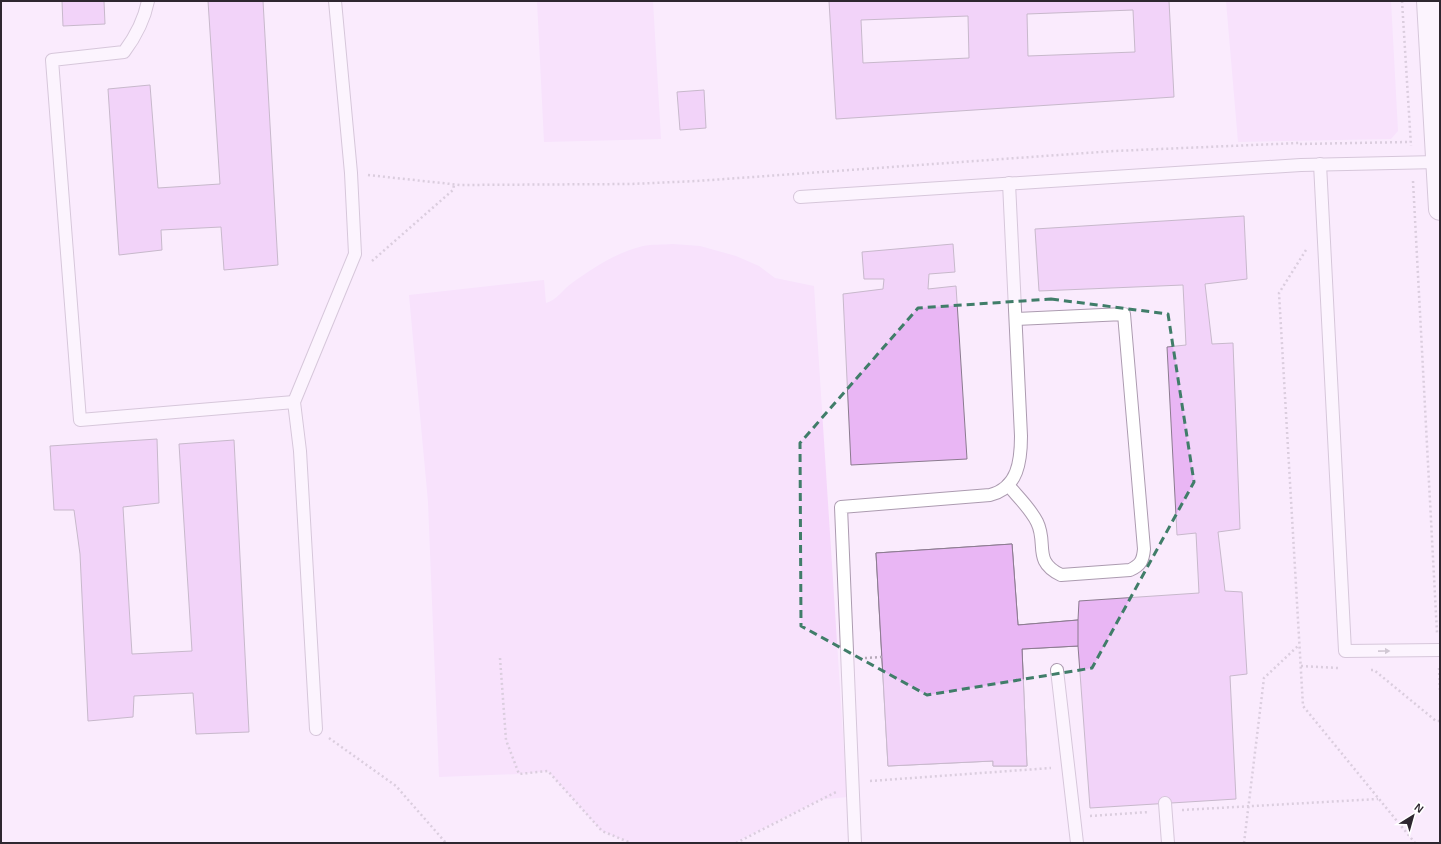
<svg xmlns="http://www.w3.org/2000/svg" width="1441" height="844" font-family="Arial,sans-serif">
<rect width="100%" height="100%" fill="#faebfd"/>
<!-- green -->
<g fill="#f5d7fb">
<polygon points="537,1 653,1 661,139 544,142"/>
<polygon points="1226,1 1391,1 1398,131 1391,139 1238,142"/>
<path d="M673,244L700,246L736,256L759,266L775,278L814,286L847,797L819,800L734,843H631L602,831L548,771L519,774L439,777L428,502L409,295L544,280L546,303C557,300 563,289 572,283C593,268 617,252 643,246C652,244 663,245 673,244Z"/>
</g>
<!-- building -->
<g fill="#e9b6f4" stroke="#8b7b8f" fill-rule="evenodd">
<polygon points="62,1 104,1 105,24 63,26"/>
<polygon points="208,1 263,1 278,265 224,270 221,227 161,230 162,250 119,255 108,89 150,85 158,188 220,184"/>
<path d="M829,1H1169L1174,97L836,119ZM1133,10L1135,52L1028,56L1027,14ZM968,16L969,58L863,63L861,20Z"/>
<polygon points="704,90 706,128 680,130 677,92"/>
<polygon points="1244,216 1247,279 1205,284 1212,344 1233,343 1240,529 1218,532 1225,591 1242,592 1247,674 1230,676 1236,799 1090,808 1078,646 1022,649 1027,766 993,766 993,761 888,766 876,553 1012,544 1018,625 1078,620 1079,601 1199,593 1196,533 1177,535 1167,347 1186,345 1183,285 1039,291 1035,229"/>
<polygon points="953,244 955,272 929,274 928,289 956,286 967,459 851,465 843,294 883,289 884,279 864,279 862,252"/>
<polygon points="157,439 159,503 123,507 132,654 192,651 179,444 234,440 249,732 196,734 193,693 134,696 133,717 88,721 80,554 74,510 54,510 50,446"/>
<polygon points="1012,544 1018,625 1078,620 1078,646 1022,649 1027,766 993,766 993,761 888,766 876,553"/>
</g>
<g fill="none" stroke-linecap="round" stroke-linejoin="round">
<!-- service casing -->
<g stroke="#ac9bb0" stroke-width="14">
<g id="service">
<path d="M148,1C144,21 136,36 124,52L52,60L80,420L294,402"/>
<polyline points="1320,164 1345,651 1440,650"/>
<polyline points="800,197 1301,165 1438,162"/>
<path d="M1008,485C1018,497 1030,508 1037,522C1048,544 1032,561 1061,575L1130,570C1141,565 1143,560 1144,549L1124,314L1016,319"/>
<polyline points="1057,670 1077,843"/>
<polyline points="316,729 300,451 294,402 355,254 351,173 335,1"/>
<polyline points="1165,803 1168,843"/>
<path d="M855,843L841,507L990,495C1018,488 1021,461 1021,436L1009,183"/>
</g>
</g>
<!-- secondary casing -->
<g stroke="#ac9bb0" stroke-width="24">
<polyline id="secondary" points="1428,1 1440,209"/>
</g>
<!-- path -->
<g stroke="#b5a9b8" stroke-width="2.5" stroke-dasharray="2 3" stroke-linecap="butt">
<polyline points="1402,1 1411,146"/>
<polyline points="1300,144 1408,142"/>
<polyline points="368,175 460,185 631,184 697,181 1114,151 1299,143"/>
<polyline points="1413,181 1437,633"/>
<polyline points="1306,250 1279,293 1303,706 1415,843"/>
<polyline points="372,261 453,190 454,185"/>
<polyline points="500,658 506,740 519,774 548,771 602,831 631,843"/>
<polyline points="865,658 882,657"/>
<polyline points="1301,666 1338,668"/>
<polyline points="1439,668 1440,693"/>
<polyline points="1371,670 1374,670 1436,721 1440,721"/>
<polyline points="329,738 396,786 446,843"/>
<polyline points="870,781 1051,768"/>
<polyline points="1182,810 1378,799"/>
<polyline points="1090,816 1149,812"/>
<polyline points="736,843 836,792"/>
<polyline points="1244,843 1264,678 1299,645"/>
</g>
<!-- service -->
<use href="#service" stroke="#fff" stroke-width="12"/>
<!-- secondary -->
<use href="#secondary" stroke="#fff" stroke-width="22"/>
</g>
<!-- one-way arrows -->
<defs><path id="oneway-solid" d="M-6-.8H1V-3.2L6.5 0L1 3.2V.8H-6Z"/></defs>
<use fill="#a19ea2" href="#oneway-solid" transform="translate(1384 651) rotate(-1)"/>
<!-- marked area -->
<path d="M0 0H1441V844H0ZM1051,299L1168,314L1194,482L1092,668L927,695L801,626L800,443L918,308Z" fill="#faebfd" fill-opacity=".55" fill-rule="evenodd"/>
<path fill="none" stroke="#407d69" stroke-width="3" stroke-dasharray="8 5" stroke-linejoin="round" d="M1051,299L1168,314L1194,482L1092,668L927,695L801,626L800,443L918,308Z"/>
<!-- border -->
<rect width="1441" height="844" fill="none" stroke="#2e2730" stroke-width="4"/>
<!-- north arrow -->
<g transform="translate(1413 816) rotate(37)" stroke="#ffffff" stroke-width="3" paint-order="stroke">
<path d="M0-3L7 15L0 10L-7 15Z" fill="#2e2730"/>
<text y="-6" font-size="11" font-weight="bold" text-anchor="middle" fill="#2e2730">N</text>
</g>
</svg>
